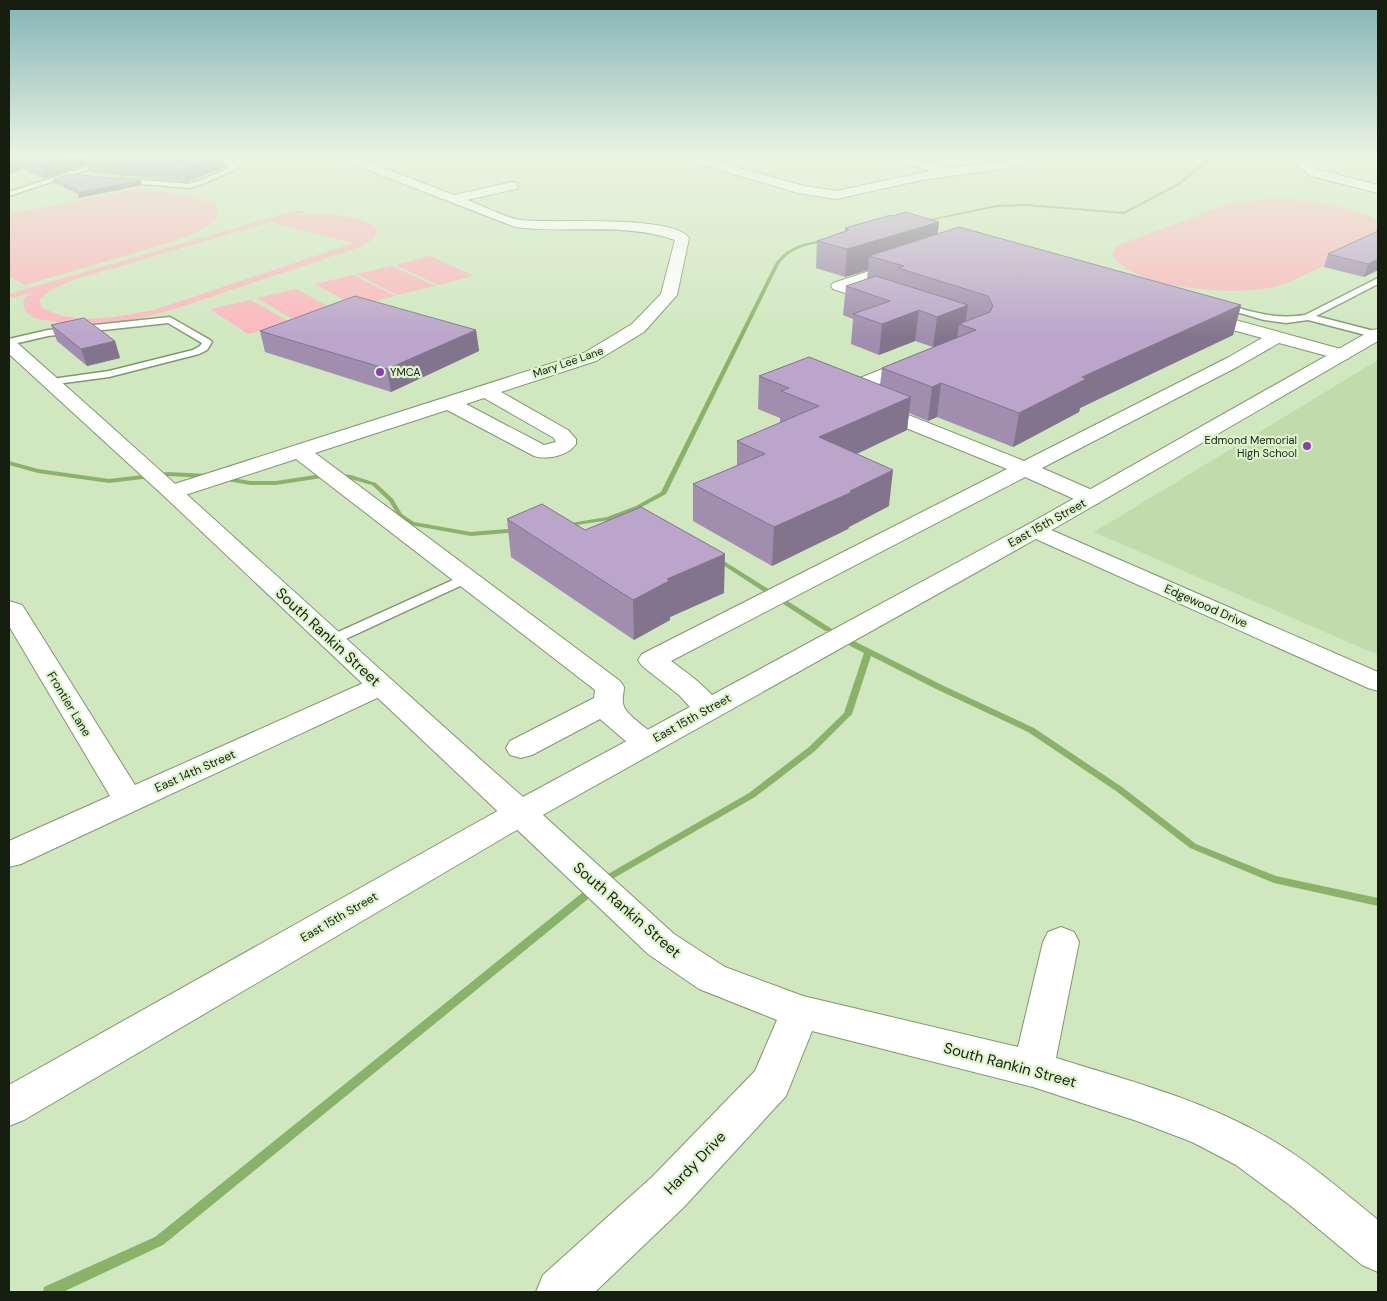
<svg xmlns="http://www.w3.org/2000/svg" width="1387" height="1301" font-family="'DM Sans',sans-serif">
<rect width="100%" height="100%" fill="#d0e7bf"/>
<!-- built -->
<polygon fill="#c1dbad" points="1378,360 1378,655 1094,532"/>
<!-- green -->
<g fill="#fbb7be" fill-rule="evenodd">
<path d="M134,189C167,191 184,192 216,204L217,217L206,227L175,241L25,285L9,276V214Z"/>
<path d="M1276,198C1311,200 1346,205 1378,220V239C1347,254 1310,274 1278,286C1245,297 1131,290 1113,255L1116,247L1121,244L1231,203Z"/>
<path d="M297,210L305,212L296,215C323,214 351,213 375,226L377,232L373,239L363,246C321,260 279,274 237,288C177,308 114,334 49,321C36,319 23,316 23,301L30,293L13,298L9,296V294ZM270,222L354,243L154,310C117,317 75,327 41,307L40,299L49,291L70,281Z"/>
<polygon points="430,256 474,276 438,285 396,265"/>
<polygon points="392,266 435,286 397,295 356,274"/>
<polygon points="353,275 395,296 356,306 315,284"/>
<polygon points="296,289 337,311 296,321 257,298"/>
<polygon points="251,300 291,323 248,334 210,309"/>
</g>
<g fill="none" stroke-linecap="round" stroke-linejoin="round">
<!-- stream -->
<g fill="#8bb26a" fill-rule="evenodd">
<polygon points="1210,156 1214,156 1180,185 1124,214 1026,206 996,207 924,222 922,221 996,205 1026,204 1123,212 1178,183"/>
<path d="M827,239H828V241C809,245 791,247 779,264L666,494L640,508L610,520L563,527L562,526L565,524L607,517L636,506L661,492L775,264C788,245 806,243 827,239Z"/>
<polygon points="9,461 38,469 109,479 168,472 208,474 211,476 208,478 168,476 109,483 38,473 9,465"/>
<polygon points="328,473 351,475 376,483 393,499 402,514 414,522 471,532 519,528 522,530 519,532 471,536 410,525 398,516 389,501 372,485 350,479 328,477 276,485 250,485 222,480 219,478 222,476 250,481 276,481"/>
<polygon points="717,557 719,558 832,629 831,631 825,631 715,560 714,559"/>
<polygon points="850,642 856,642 944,686 1034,728 1122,787 1196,844 1276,876 1378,898 1378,906 1274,883 1190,848 1116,791 1028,732 938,690 871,656 852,714 815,751 755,797 614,878 611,880 608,878 606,876 608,874 749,793 809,747 844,713 864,653 850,646 849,644"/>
<polygon points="585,892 588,893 590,896 588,899 163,1245 63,1292 43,1292 44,1287 155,1237 582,893"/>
</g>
<!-- lane casing -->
<g stroke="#819671" stroke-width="3">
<g id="lane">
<polygon points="119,156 129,156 9,196 9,192"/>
<path d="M208,156C219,156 232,159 238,168L203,184L188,188L120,182L117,180L120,178L188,184L199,181L231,167Z"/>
<path d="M1378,278V284L1316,316L1378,332L1377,338L1308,320L1286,323L1264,320L1216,306L1220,303C1249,311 1275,320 1305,315Z"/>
<polygon points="170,317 210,340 212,342 207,350 199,354 109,377 49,385 44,382 45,380 109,371 193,350 200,346 202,343 168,323 48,336 9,345 9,339 48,330"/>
<polygon points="466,574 471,575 473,578 471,581 337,643 327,643 325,640 327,637"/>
</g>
</g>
<!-- street casing -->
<g stroke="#819671" stroke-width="2">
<g id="street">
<path d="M335,156H352L454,195L512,182L516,183L518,186L516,189L467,200C484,206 503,217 521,220C553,224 672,214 689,238L677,295L644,332L596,361L501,392L568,430L576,439V444C568,456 547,460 534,456L447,410L315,453L620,681L624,687C624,692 622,698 623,703C624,716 654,731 662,743L658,750L647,753L636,750L600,719L532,755L521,758L510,755L506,748L510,741L594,698L595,690L296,459L173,499L165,497L162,492L165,487L584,353L632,324L661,294L675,240C623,222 568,234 515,227L337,158ZM484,398L554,438L556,442L544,445L466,404Z"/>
<polygon points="678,156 697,156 804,186 836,191 931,171 881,158 879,156 900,156 941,166 943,169 1006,161 1022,156 1041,156 1039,158 1007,168 922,180 836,199 798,193 680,158"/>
<polygon points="1310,156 1325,156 1311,165 1319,170 1378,185 1378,193 1311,176 1297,165"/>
<polygon points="903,260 908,262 911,265 908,268 855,286 887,297 889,300 887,303 875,303 833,289 831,286 833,283"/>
<path d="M1199,310L1348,351L1351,355L1348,359L1342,360L1279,343L1239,366L1042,468L1099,493L1102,498L1099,503L1091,505L1083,503L1025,477L671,661C690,675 710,689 723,709L718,716L708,718L698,716L679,695L642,666L638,660L642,654L1007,469L842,402L837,394L855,380L910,358L916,357L922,358L925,362L922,366L869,388L858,395L1024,461L1227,358L1262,338L1193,319L1191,315L1193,311Z"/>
<polygon points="1035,523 1378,672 1378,691 1368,688 1027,535 1023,530 1027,525"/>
<polygon points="9,601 22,605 26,611 135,785 370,680 380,677 390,680 394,686 390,692 21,864 9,867 9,841 110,796 9,626"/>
<path d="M520,802L532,805L674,934L725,967L803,996L1018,1047L1043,942L1048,932L1061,927L1074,932L1079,942L1056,1058C1127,1080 1200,1099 1265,1136C1306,1159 1342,1191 1378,1220V1272L1362,1265L1291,1206L1236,1165L1192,1142L1137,1121L1033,1087L812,1031L786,1096L684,1207L595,1292H536L543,1275L652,1177L755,1071L777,1020L699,989L648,954L508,821L504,813L508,805Z"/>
</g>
</g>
<!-- secondary casing -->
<g stroke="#819671" stroke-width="2">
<path id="secondary" d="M9,340L15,341C189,494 358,652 532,805L536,813L532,821L520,824L508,821L165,497L9,354Z"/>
</g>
<!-- primary casing -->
<g stroke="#819671" stroke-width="2">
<polygon id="primary" points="1378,329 1378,341 1043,535 532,821 24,1120 9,1126 9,1085 508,805 1027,525 1372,330"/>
</g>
<!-- lane -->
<use href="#lane" fill="#fff" fill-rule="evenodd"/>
<!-- street -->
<use href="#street" fill="#fff" fill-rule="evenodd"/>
<!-- secondary -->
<use href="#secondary" fill="#fff" fill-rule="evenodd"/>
<!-- primary -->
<use href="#primary" fill="#fff" fill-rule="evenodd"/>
</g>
<!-- wall -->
<g fill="#a18eae">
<polygon points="9,156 225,167 186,182 89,172 87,165 44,179 23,169"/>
<polygon points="53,179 141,181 142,185 79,198 78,194 54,183"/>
<polygon points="894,216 939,222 937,234 1241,305 1233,335 1080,408 1079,412 1013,447 937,417 928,421 909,413 907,430 857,454 889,506 849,527 848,529 772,566 693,521 693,484 737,466 737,441 780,423 780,418 758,409 759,376 880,385 882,368 957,338 933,347 915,341 879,355 851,344 853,319 843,315 846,286 867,279 868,270 845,277 816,268 817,241 845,231 845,228"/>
<polygon points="1378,231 1378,270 1364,277 1324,267 1328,254"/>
<polygon points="51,325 115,341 120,358 87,366 57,341"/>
<polygon points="476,330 479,351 391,392 265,352 260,331"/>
<polygon points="507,519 585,530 724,593 670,617 670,620 634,640 511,557"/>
</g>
<!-- shaded-wall -->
<g fill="#83748d">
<polygon points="72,156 113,156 85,160 87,165 44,179 40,166"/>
<polygon points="219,156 222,156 225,167 186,182 183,169"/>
<polygon points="19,157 23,169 9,174 9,160"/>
<polygon points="141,181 142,185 79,198 77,193"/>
<polygon points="939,222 936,248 869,256 868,270 845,277 847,249"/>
<polygon points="1378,259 1378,270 1364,277 1368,264"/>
<polygon points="968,305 965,326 959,324 957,338 933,347 937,317"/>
<polygon points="1241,305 1233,335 1080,408 1079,412 1013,447 1019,413 1082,377"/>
<polygon points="919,310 915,341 879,355 882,324"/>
<polygon points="476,330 479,351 391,392 387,369"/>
<polygon points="115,341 120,358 87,366 81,349"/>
<polygon points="941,383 937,417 928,421 932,387"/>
<polygon points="911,397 907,430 817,472 819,437"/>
<polygon points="893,470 889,506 849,527 848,529 772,566 774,527"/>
<polygon points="725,554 724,593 670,617 670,620 634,640 633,600 667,579"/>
</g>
<!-- building -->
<g fill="#bba5ca" stroke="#83748d">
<polygon points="9,156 72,156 40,166 19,157 9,160"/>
<polygon points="95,156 219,156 183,169 85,160"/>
<polygon points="70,174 141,181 77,193 77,190 53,179"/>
<polygon points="905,212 939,222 847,249 817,241 849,230 845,228 891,215 894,216"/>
<polygon points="959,227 1241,305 1082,377 1086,379 1019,413 941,383 932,387 882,368 976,330 959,324 990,312 993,306 988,296 898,268 904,266 869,256"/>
<polygon points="1378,231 1378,259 1368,264 1328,254"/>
<polygon points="876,276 968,305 937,317 919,310 882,324 853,314 890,301 846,286"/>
<polygon points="355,296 476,330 387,369 260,331"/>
<polygon points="84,318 115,341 81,349 51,325"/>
<polygon points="809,357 911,397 819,437 893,470 850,491 852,492 774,527 693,484 765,454 737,441 819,406 781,391 789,388 759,376"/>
<polygon points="542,504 585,530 641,507 725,554 667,579 669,581 633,600 507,519"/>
</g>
<!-- sky -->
<linearGradient id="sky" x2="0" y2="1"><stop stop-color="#83b3b6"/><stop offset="0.46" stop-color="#eaf4e2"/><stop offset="1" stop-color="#eaf4e2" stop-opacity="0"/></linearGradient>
<rect width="1387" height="338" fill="url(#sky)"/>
<!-- markers -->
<g fill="#893eb0" stroke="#ddf4cc" stroke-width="2">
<circle cx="380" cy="372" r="5"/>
<circle cx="1307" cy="446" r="5"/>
</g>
<g text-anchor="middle" stroke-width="4.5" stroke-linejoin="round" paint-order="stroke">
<!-- far-street labels -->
<g font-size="11" fill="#161e10" stroke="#ddf4cc">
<text transform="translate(568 362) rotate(-19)" y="4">Mary Lee Lane</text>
</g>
<!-- far-poi labels -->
<g font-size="11" fill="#161e10" stroke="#ddf4cc" text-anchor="start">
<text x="390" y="376">YMCA</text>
<text x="1297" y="444" text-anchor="end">Edmond Memorial<tspan x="1297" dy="13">High School</tspan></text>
</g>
<!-- street labels -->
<g font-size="12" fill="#161e10" stroke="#ddf4cc">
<text transform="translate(1047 523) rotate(-29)" y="4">East 15th Street</text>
<text transform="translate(1206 606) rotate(24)" y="4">Edgewood Drive</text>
<text transform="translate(69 704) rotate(59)" y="4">Frontier Lane</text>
<text transform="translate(692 718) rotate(-29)" y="4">East 15th Street</text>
<text transform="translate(195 771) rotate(-24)" y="4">East 14th Street</text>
<text transform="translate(339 917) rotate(-30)" y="4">East 15th Street</text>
</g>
<!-- near-street labels -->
<g font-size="15" fill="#161e10" stroke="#ddf4cc">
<text transform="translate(328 637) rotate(43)" y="5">South Rankin Street</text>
<text transform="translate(627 910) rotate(41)" y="5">South Rankin Street</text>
<text transform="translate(1010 1065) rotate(15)" y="5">South Rankin Street</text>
<text transform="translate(695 1163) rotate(-46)" y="5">Hardy Drive</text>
</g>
</g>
<!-- border -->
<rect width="1387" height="1301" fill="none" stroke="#161e10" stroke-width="20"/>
</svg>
